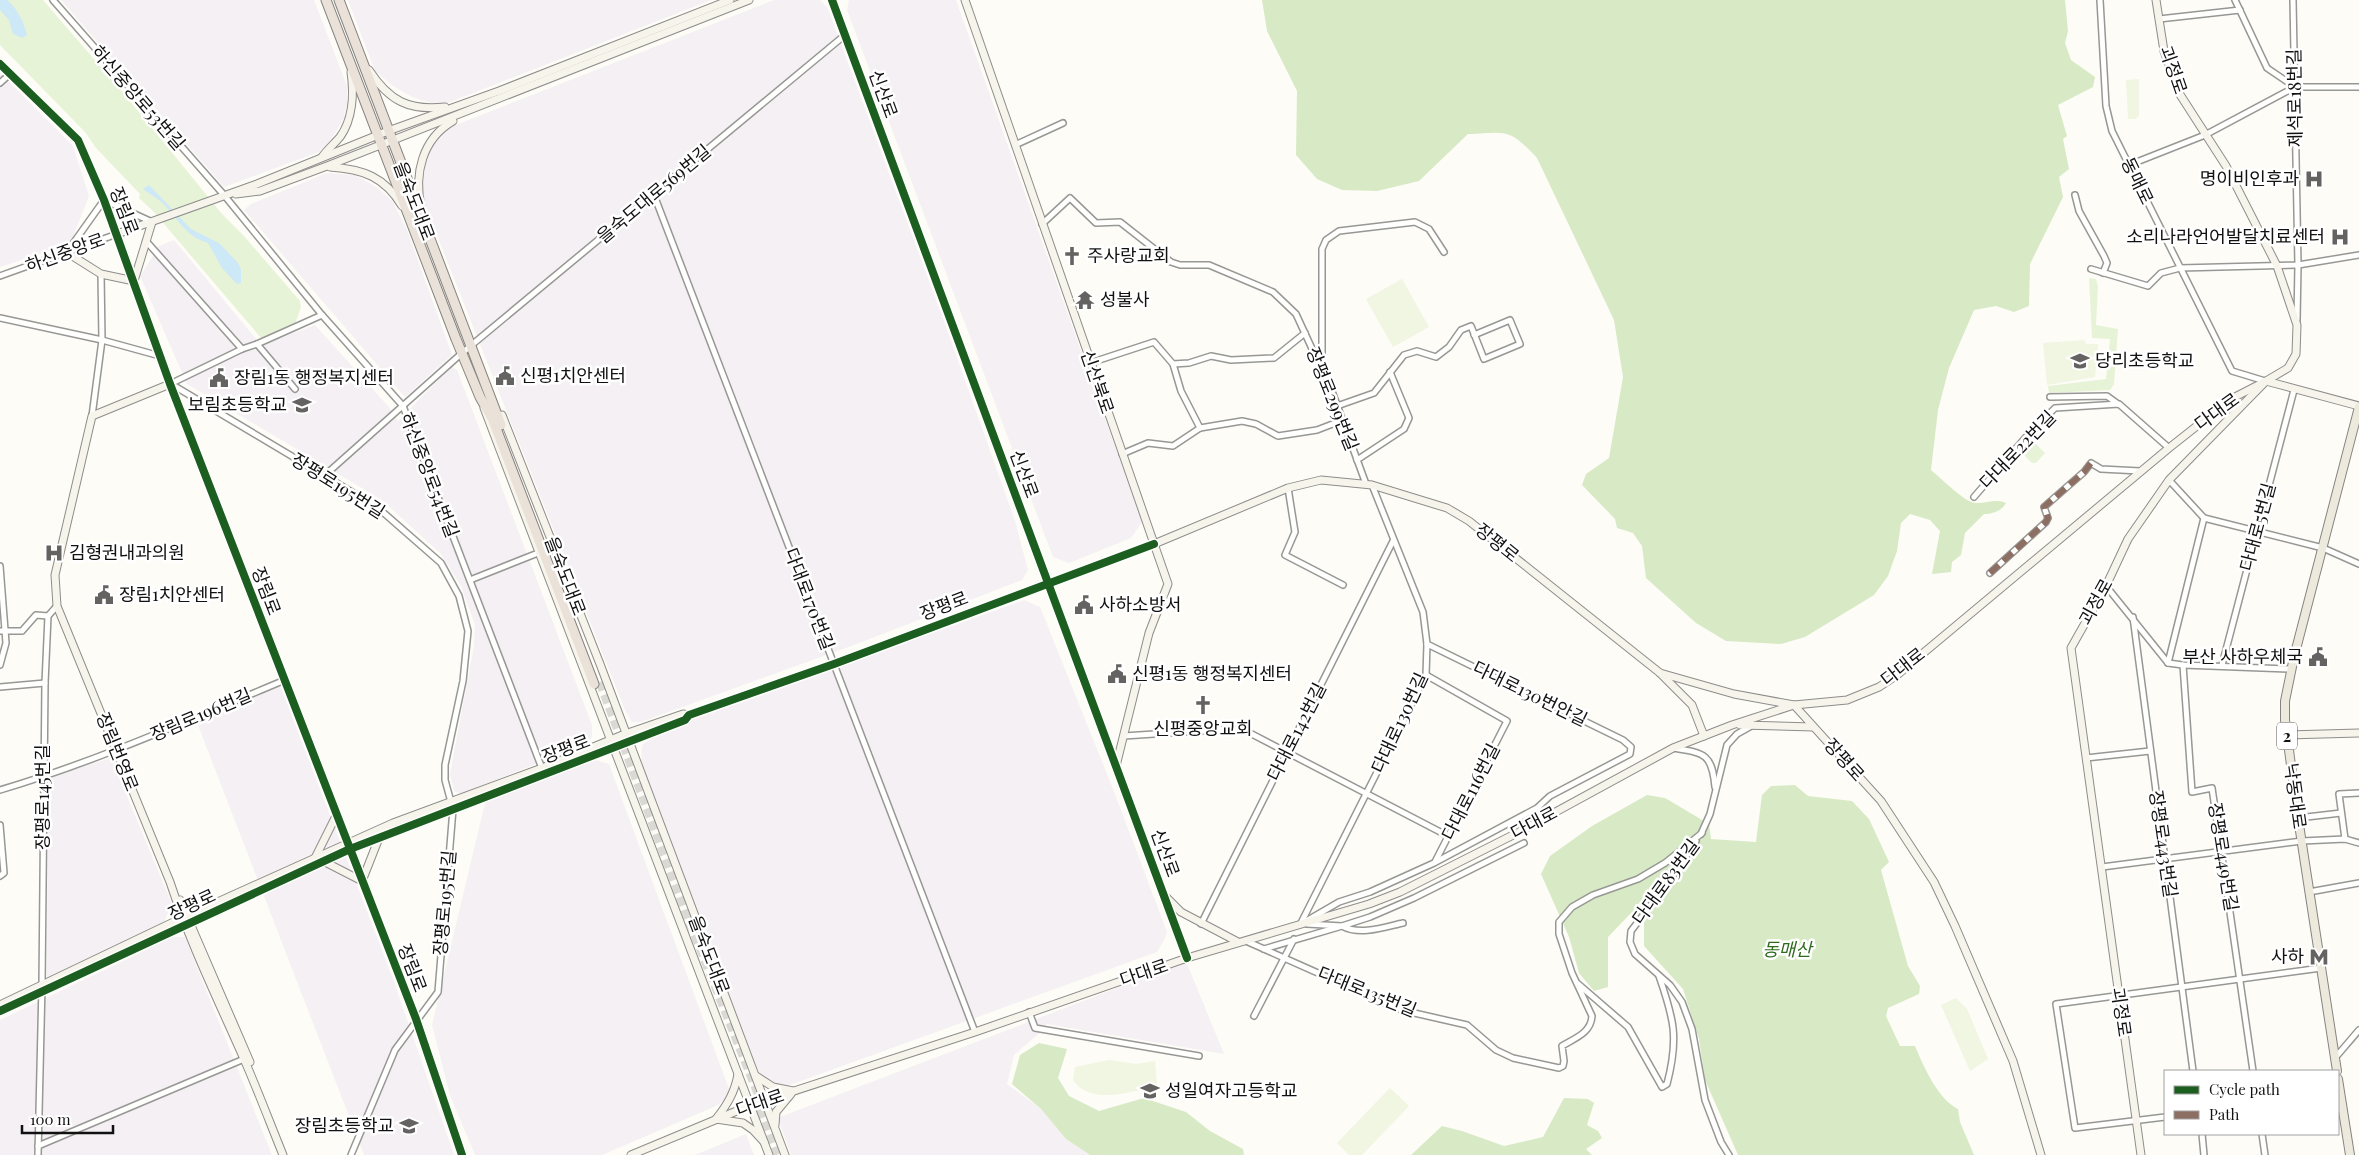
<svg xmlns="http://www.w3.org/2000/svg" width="2359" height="1155" font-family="'Playfair Display','Noto Sans KR',serif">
<rect width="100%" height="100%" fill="#fdfcf7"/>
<!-- industrial -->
<g fill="#f5f0f3">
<polygon points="61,0 314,0 347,86 347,105 343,120 329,143 319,152 224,187"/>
<polygon points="348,0 711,0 440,106 412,97 393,86 375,71"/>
<polygon points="774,0 820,0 828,9 945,324 1015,521 1028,570 1022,580 854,645 641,722 632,722 625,710 423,200 423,172 428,152 437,138 448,128"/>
<polygon points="849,0 956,0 1142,522 1131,538 1069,563 1053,557 847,10"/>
<polygon points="0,73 73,146 89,196 70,244 0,267"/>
<polygon points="327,173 355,175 378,188 393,202 407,230 452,355 405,397 244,210 251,204"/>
<polygon points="174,240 261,345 315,325 388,406 398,421 451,367 457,370 592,725 592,737 586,744 460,794 454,791 450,774 474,646 475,625 461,586 441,554 382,500 187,384 140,276 153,256 155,248"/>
<polygon points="1024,600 1040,607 1113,789 1167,932 1165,938 1157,952 787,1086 771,1084 763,1079 756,1066 641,764 642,746 644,743 674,726"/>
<polygon points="278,686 281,688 393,979 454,1155 364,1155 196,720"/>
<polygon points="111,758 172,904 164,922 47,979 48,778"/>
<polygon points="592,759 609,764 729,1089 725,1099 716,1106 602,1155 475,1155 450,1095 432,1025 486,799"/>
<polygon points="173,937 185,937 272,1155 0,1155 0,1020"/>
<polygon points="1185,962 1188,966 1224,1054 1046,1024 1043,1030 1014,1055 1007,1084 1041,1109 1066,1139 1090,1155 791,1155 779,1121 780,1117"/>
<polygon points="746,1134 754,1155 695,1155"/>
</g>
<!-- green -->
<g fill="#e7f3d7">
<polygon points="0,0 43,0 125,95 222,214 244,236 300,301 301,307 294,327 261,338 153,211 139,198 140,194 96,148 85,132 0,45"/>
<polygon points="2089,278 2096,279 2098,287 2096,325 2118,329 2114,384 2110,390 2049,393 2048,386 2106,379 2110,339 2092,338"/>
<polygon points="2031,439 2045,453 2036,463 2032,463 2020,451"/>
</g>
<!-- forest -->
<g fill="#d8eac5">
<path d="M1262,0H2065L2068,31L2065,43L2071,60L2095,77L2093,87L2058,105L2067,136L2063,139L2069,169L2059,177L2063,197L2030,264L2029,306L2014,312L1996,306L1974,310L1949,368L1938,410L1931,470C1941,478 1963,501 1975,503C1986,504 1995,498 2006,503C2002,511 1992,514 1984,514L1965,533L1961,555L1952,562L1951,572L1932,574L1940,531L1930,520L1910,514L1901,523L1897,551L1888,576L1874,595L1805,637L1781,644L1726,641L1696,623L1646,578L1642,546L1633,533L1617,528L1615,519L1582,485L1586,474L1609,458L1623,377L1614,320L1537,158C1509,128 1508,132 1468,134L1419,181L1377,191L1342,190L1317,179L1296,155L1297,91L1267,31Z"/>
<path d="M1795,785L1808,796L1852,801L1869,819L1889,862L1881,870L1908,966L1920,986L1919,994L1888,1008L1886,1016L1900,1046H1915C1924,1067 1937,1098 1958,1109L1960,1122L1974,1155H1738L1705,1080L1699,1039L1683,989L1644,946V917L1632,912L1608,937V987L1594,991L1579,973L1569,937L1541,874L1550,856L1592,826L1647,795L1665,798L1709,824L1711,839L1756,842L1762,795L1771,786Z"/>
<polygon points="1039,1043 1067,1049 1058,1078 1069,1096 1099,1111 1144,1098 1186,1112 1210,1131 1243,1149 1244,1155 1090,1155 1066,1139 1041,1109 1012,1084 1020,1055"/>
<polygon points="1564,1098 1588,1099 1594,1103 1587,1125 1598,1131 1602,1138 1586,1149 1592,1155 1411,1155 1442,1126 1462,1131 1504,1146 1543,1137"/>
</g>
<!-- pitch -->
<g fill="#f0f6e1">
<polygon points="2139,79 2139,116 2135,119 2128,119 2126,80"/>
<polygon points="1402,279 1429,327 1393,347 1366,299"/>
<polygon points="2084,340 2086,344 2098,344 2095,377 2047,385 2043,343"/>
<polygon points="1956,998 1967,1009 1988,1059 1970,1071 1941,1005"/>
<path d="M1109,1060L1136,1064L1155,1061L1157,1085C1132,1092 1091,1106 1073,1080L1075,1067Z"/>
<polygon points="1390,1088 1409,1106 1362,1155 1349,1155 1337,1143"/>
</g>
<!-- water -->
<g fill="#cde8f7">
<path d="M0,0H7C17,8 24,22 27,35L22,38L13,34L9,20L0,10Z"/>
<path d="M149,185L191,229L219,243L238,263L241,270V283L237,284L222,268L208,243C182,235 178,216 159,200C154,196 148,193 143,189Z"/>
</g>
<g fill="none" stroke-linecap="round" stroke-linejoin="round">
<!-- highway-tunnel -->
<g stroke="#dad9d4" stroke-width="9" stroke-dasharray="9 4.5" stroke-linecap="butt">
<polyline points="600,682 685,910 761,1101"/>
<polyline points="754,1097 776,1155"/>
</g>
<!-- street casing -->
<g stroke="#979795" stroke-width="8">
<g id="street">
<polyline points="53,0 224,195 322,315 403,406 543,771"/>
<polyline points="2100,0 2106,106 2112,131 2232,371 2265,381"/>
<polyline points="2235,0 2267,68 2295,87"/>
<polyline points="2159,19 2240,10"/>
<polyline points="0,64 78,140 117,234 0,276"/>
<polyline points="0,83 10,74"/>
<polyline points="1015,145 1063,123"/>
<polyline points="2129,165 2205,135 2295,87 2359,87"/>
<polyline points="654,195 975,1032"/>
<polyline points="2075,195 2079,211 2104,256 2107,263 2103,273"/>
<polyline points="1042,224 1070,198 1096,223 1120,222 1171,262 1180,265 1209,265 1273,292 1296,314 1314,353 1322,364 1366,484"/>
<polyline points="146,241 242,349"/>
<polyline points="67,252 104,200 152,222"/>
<polyline points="2091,269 2148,286 2161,273 2180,268 2298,265 2293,0"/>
<polyline points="0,318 102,340 160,356"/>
<polyline points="2297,320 2298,265 2359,255"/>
<polyline points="1090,363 1154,342 1173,364 1181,391 1200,428"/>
<polyline points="1322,363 1322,249 1326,240 1339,231 1415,222 1429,229 1444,252"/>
<polyline points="1173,364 1189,363 1211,356 1231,360 1274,358 1305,333"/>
<polyline points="170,384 242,349 257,344"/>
<polyline points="171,384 377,507 441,563 459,596 468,631 463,681 445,765 445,780 451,802"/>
<polyline points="295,389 257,344 322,315"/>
<polyline points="2050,397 2107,396 2118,404"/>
<polyline points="1337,406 1374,393 1404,355 1417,351 1436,357 1449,347 1461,330 1471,326 1484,359 1520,344 1510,320 1474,335"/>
<polyline points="92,416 102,340 101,274"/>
<polyline points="1122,454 1148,443 1173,446 1200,428 1242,421 1256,424 1278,436 1317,430 1343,420"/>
<polyline points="1357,460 1404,429 1409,418 1390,372"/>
<polyline points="324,476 462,353 845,35"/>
<polyline points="2169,480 2204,518 2323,548 2359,564"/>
<polyline points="1288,488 1295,532 1285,555 1343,585"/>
<polyline points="1974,497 2025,438 2055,408 2119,404 2169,448"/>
<polyline points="0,566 6,643 0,665"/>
<polyline points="1990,573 2046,522 2048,518 2044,507 2084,472 2091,463 2101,469 2140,471"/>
<polyline points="470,580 538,553"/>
<polyline points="2106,586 2168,663 2183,665 2291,669"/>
<polyline points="2133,617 2193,1071"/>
<polyline points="0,631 22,631 36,615 48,616"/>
<polyline points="2168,663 2204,518"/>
<polyline points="2183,665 2192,792 2212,788 2253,1071"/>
<polyline points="2222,665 2294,390"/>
<polyline points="1426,675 1507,721 1435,862"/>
<polyline points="0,687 45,683"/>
<polyline points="1124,736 1229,729 1246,731 1448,836"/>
<path d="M1673,748C1704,753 1712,753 1715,787"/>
<polyline points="2086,758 2150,751"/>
<path d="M0,790C98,761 191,719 285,680"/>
<polyline points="2298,818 2341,813"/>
<polyline points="0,825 4,873 0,876"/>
<polyline points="1701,834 1710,814 1727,745 1737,734 1753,725"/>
<polyline points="2345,839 2339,794 2359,793"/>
<polyline points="1696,841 1670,880 1631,931 1630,942 1635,954 1670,985 1682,1002 1692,1029 1705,1100 1721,1142 1729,1155"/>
<polyline points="2102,867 2302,841 2345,839 2359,843"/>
<polyline points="2309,892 2359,883"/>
<polyline points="1308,920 1339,902 1370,892 1434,863 1537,808 1550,796 1630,754 1631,747 1623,740 1427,644"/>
<polyline points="1301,923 1426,675 1427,644 1423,612 1372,485"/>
<polyline points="1201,924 1393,541"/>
<polyline points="1307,924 1342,926 1370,917 1414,898 1524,843"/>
<path d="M1246,941L1401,1010L1467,1025L1496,1050L1513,1058L1559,1068L1563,1066L1564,1061L1562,1046C1575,1038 1591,1033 1592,1016L1572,973L1559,934V922L1572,907L1593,895L1638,879L1665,863L1702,833"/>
<path d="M1264,949L1342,926C1360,936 1385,927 1403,923"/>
<path d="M1577,983L1628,1027L1662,1087L1667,1084C1679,1038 1674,1019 1659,976"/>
<polyline points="1029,1012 1035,1028 1199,1056"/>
<polyline points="1254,1016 1294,939"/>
<polyline points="2335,1058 2359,1030"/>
<polyline points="2165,1117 2075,1128 2056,1004 2321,968"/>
<polyline points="2202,1134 2204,1155"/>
<polyline points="2262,1134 2265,1155"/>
<polyline points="38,1146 244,1059"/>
<polyline points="38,1155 42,985 45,683 48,616 57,606"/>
<polyline points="351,1155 395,1050 438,992 453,809"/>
</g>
</g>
<!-- secondary casing -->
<g stroke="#8e8d8b" stroke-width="9">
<g id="secondary">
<polyline points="832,0 1187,958"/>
<polyline points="965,0 1168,584 1149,633 1116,766"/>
<path d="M369,70C389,101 409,111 445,107"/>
<path d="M322,157C327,150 334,144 340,137C353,119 354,93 351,72"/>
<path d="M330,167C363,169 385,177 402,206"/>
<polyline points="236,194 260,191 327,166 749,0"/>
<path d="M421,207C414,174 422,139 453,121"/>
<polyline points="66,252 101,274 134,281 152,222"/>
<path d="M170,384L92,416L55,575L57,606L170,882C190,943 218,1000 244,1059C258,1091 270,1123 283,1155"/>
<polyline points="484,408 769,1155"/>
<polyline points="502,415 600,664 785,1155"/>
<polyline points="1660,673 1692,705 1704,736"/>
<polyline points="1740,725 1813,727"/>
<polyline points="2287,735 2359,733"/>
<polyline points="315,858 337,814"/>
<polyline points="323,861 362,881 379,838"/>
<polyline points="1167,898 1181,912 1238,942"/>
<polyline points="180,900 250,1062"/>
<polyline points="0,1005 182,918 393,823 542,768 625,734 683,714 689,715"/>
<polyline points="0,1011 350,849 685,720 689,715 834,664 1154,544 1288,488 1321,480 1372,485 1447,508 1469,521 1660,673 1734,694 1794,705 1881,801 1934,882 1955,926 2013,1061 2041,1155"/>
<path d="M738,1074C735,1092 727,1105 716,1119L743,1123L753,1130L764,1142"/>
<polyline points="756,1076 773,1087 793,1091"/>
<polyline points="775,1125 776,1112 791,1094"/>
<polyline points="462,1155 416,1019 170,384 117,234 257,184 388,131 499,91 730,0"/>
<polyline points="631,1155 751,1105 975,1032 1187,958 1369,904 1400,892 1517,833 1673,748 1732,725 1794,705 1847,700 1879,687 1897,675 2169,448 2231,399 2266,381 2359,406"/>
<polyline points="2141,1155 2071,648 2106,586 2128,539 2169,480 2266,381 2288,368 2296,354 2297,325 2277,266 2226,166 2179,93 2164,51 2156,0"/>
</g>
</g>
<!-- primary casing -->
<g stroke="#858482" stroke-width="10">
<g id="primary">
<polyline points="2337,1071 2298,818 2285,720 2285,701 2294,657 2359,407"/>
<polyline points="2338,1079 2350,1155"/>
</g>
</g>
<!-- highway casing -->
<g stroke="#858482" stroke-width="11">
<g id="highway">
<polyline points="326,0 456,339 480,397 492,418 594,684"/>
<polyline points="339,0 501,425"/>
</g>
</g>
<!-- street -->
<use href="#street" stroke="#fffffe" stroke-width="5"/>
<!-- secondary -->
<use href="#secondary" stroke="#f6f4eb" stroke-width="7"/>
<!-- primary -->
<use href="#primary" stroke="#ede9dc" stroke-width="8"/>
<!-- highway -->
<use href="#highway" stroke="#eae1d8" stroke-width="9"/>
<!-- quiet -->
<polyline stroke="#8d6e63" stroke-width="6" stroke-dasharray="12 6" stroke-linecap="butt" points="1990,573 2046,522 2048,518 2044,507 2084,472 2091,463 2095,466"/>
<!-- cycleway casing -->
<g stroke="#fff" stroke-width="11">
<g id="cycleway">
<polyline points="832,0 1187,958"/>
<polyline points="0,64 78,140 104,200 170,384 416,1019 462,1155"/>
<polyline points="0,1011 350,849 685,720 689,715 834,664 1154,544"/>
</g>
</g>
<!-- cycleway -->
<use href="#cycleway" stroke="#1b5e20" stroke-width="8"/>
</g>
<!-- icons -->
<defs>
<g id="hospital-bare" transform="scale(1.5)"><path d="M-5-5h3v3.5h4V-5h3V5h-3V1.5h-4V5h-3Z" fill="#646362" stroke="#fff" stroke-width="2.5" paint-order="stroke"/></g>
<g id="church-bare" transform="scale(1.5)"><path d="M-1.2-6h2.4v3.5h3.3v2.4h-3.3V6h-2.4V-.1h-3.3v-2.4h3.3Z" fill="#646362" stroke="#fff" stroke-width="2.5" paint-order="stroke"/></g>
<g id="temple-bare" transform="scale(1.5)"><path d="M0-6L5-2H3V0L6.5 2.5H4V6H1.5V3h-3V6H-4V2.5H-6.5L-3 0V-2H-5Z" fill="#646362" stroke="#fff" stroke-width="2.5" paint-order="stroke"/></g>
<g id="school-bare" transform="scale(1.5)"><path d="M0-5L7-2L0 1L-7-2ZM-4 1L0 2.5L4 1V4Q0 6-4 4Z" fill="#646362" stroke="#fff" stroke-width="2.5" paint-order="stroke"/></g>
<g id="civic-bare" transform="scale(1.5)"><path d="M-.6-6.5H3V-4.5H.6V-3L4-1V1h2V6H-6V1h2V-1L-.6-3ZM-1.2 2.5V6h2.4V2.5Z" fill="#646362" stroke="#fff" stroke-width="2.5" paint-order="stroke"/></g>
<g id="metro-bare" transform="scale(1.5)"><path d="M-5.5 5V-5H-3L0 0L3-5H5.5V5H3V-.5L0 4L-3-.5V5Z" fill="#646362" stroke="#fff" stroke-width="2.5" paint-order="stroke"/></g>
</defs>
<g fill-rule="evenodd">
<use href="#hospital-bare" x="2314" y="179"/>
<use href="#hospital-bare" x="2340" y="237"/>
<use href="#church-bare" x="1072" y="256"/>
<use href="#temple-bare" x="1085" y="300"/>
<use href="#school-bare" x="2080" y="361"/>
<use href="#civic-bare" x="505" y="376"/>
<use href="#civic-bare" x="219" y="378"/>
<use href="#school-bare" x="302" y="405"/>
<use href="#hospital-bare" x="54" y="553"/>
<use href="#civic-bare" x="104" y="595"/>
<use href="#civic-bare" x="1084" y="605"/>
<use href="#civic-bare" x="2318" y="657"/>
<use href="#civic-bare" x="1117" y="674"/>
<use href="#church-bare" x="1203" y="705"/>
<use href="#metro-bare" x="2319" y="957"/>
<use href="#school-bare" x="1150" y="1091"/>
<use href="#school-bare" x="409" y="1126"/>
</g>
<g text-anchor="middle" stroke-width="5" stroke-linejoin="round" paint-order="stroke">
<!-- shield labels -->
<rect fill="#fff" stroke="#585858" stroke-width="1" x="2277" y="722.5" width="20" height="27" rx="4"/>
<g font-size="16" font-weight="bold" fill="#111">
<text x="2287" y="742">2</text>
</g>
<!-- street labels -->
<g font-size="18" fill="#111" stroke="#fff">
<text transform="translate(2173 70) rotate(71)" y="6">괴정로</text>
<text transform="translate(883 94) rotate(70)" y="6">신산로</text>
<text transform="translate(138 98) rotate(49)" y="6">하신중앙로53번길</text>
<text transform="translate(2295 98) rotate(-91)" y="6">제석로18번길</text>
<text transform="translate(2137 181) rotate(64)" y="6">동매로</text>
<text transform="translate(654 194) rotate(-40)" y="6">을숙도대로569번길</text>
<text transform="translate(414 201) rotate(69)" y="6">을숙도대로</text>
<text transform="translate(124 211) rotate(69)" y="6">장림로</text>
<text transform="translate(65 253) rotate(-20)" y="6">하신중앙로</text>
<text transform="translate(1097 382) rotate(71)" y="6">신산북로</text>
<text transform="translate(1332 399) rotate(68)" y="6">장평로299번길</text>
<text transform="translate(2217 412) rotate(-36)" y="6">다대로</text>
<text transform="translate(2018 450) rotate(-46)" y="6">다대로22번길</text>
<text transform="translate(1024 474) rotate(70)" y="6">신산로</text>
<text transform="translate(429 475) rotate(69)" y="6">하신중앙로54번길</text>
<text transform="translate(338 486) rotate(32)" y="6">장평로195번길</text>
<text transform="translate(2258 527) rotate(-75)" y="6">다대로5번길</text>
<text transform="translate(1497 543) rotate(39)" y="6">장평로</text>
<text transform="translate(565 576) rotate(69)" y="6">을숙도대로</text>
<text transform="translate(266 591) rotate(69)" y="6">장림로</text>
<text transform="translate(809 599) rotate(69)" y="6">다대로170번길</text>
<text transform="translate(2096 602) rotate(-61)" y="6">괴정로</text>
<text transform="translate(944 606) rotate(-21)" y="6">장평로</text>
<text transform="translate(1903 667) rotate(-38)" y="6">다대로</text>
<text transform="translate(1530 694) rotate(26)" y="6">다대로130번안길</text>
<text transform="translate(201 715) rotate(-23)" y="6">장림로196번길</text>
<text transform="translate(1400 723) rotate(-65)" y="6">다대로130번길</text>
<text transform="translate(1297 732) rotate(-63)" y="6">다대로142번길</text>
<text transform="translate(566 749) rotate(-21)" y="6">장평로</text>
<text transform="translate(117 752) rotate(68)" y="6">장림번영로</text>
<text transform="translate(1844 760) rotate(48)" y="6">장평로</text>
<text transform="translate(1471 792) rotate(-63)" y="6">다대로116번길</text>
<text transform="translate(2295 796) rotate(82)" y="6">낙동대로</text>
<text transform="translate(43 797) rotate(-90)" y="6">장평로145번길</text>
<text transform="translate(1534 823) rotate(-28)" y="6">다대로</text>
<text transform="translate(2163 844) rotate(82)" y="6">장평로443번길</text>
<text transform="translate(1165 853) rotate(70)" y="6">신산로</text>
<text transform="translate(2223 857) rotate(81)" y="6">장평로449번길</text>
<text transform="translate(1666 882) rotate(-54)" y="6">다대로83번길</text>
<text transform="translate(445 903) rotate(-85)" y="6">장평로195번길</text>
<text transform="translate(192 905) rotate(-25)" y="6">장평로</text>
<text transform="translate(709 955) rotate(69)" y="6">을숙도대로</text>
<text transform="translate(412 968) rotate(69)" y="6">장림로</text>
<text transform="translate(1144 973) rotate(-19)" y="6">다대로</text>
<text transform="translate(1367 992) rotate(22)" y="6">다대로135번길</text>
<text transform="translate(2121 1012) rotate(82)" y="6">괴정로</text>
<text transform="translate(760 1103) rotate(-19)" y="6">다대로</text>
</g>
<!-- poi labels -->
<g font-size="18" fill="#111" stroke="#fff" text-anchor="start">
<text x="2299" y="185" text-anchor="end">명이비인후과</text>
<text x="2325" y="243" text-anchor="end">소리나라언어발달치료센터</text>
<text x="1087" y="262">주사랑교회</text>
<text x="1100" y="306">성불사</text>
<text x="2095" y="367">당리초등학교</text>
<text x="520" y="382">신평1치안센터</text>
<text x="234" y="384">장림1동 행정복지센터</text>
<text x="287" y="411" text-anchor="end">보림초등학교</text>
<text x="69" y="559">김형권내과의원</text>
<text x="119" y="601">장림1치안센터</text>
<text x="1099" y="611">사하소방서</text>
<text x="2303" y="663" text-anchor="end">부산 사하우체국</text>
<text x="1132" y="680">신평1동 행정복지센터</text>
<text x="1203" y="735" text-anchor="middle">신평중앙교회</text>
<text x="2304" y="963" text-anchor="end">사하</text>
<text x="1165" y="1097">성일여자고등학교</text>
<text x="394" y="1132" text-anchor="end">장림초등학교</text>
</g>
<!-- park labels -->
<g font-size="18" font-style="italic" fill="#2f6b1f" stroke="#fff">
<text x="1787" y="956">동매산</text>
</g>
</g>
<!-- legend -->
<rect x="2164" y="1070" width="175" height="65" fill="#ffffff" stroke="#a0a0a0"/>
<rect x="2174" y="1086" width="25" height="8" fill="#1b5e20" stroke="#a0a0a0"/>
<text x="2209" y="1095" font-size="15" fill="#111111">Cycle path</text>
<rect x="2174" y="1111" width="25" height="8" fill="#8d6e63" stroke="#a0a0a0"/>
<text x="2209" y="1120" font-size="15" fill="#111111">Path</text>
<!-- scale -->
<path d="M22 1125v8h91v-8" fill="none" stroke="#111111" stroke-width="2.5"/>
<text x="30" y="1125" font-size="15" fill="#111111" stroke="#ffffff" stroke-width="4" paint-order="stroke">100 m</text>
</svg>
